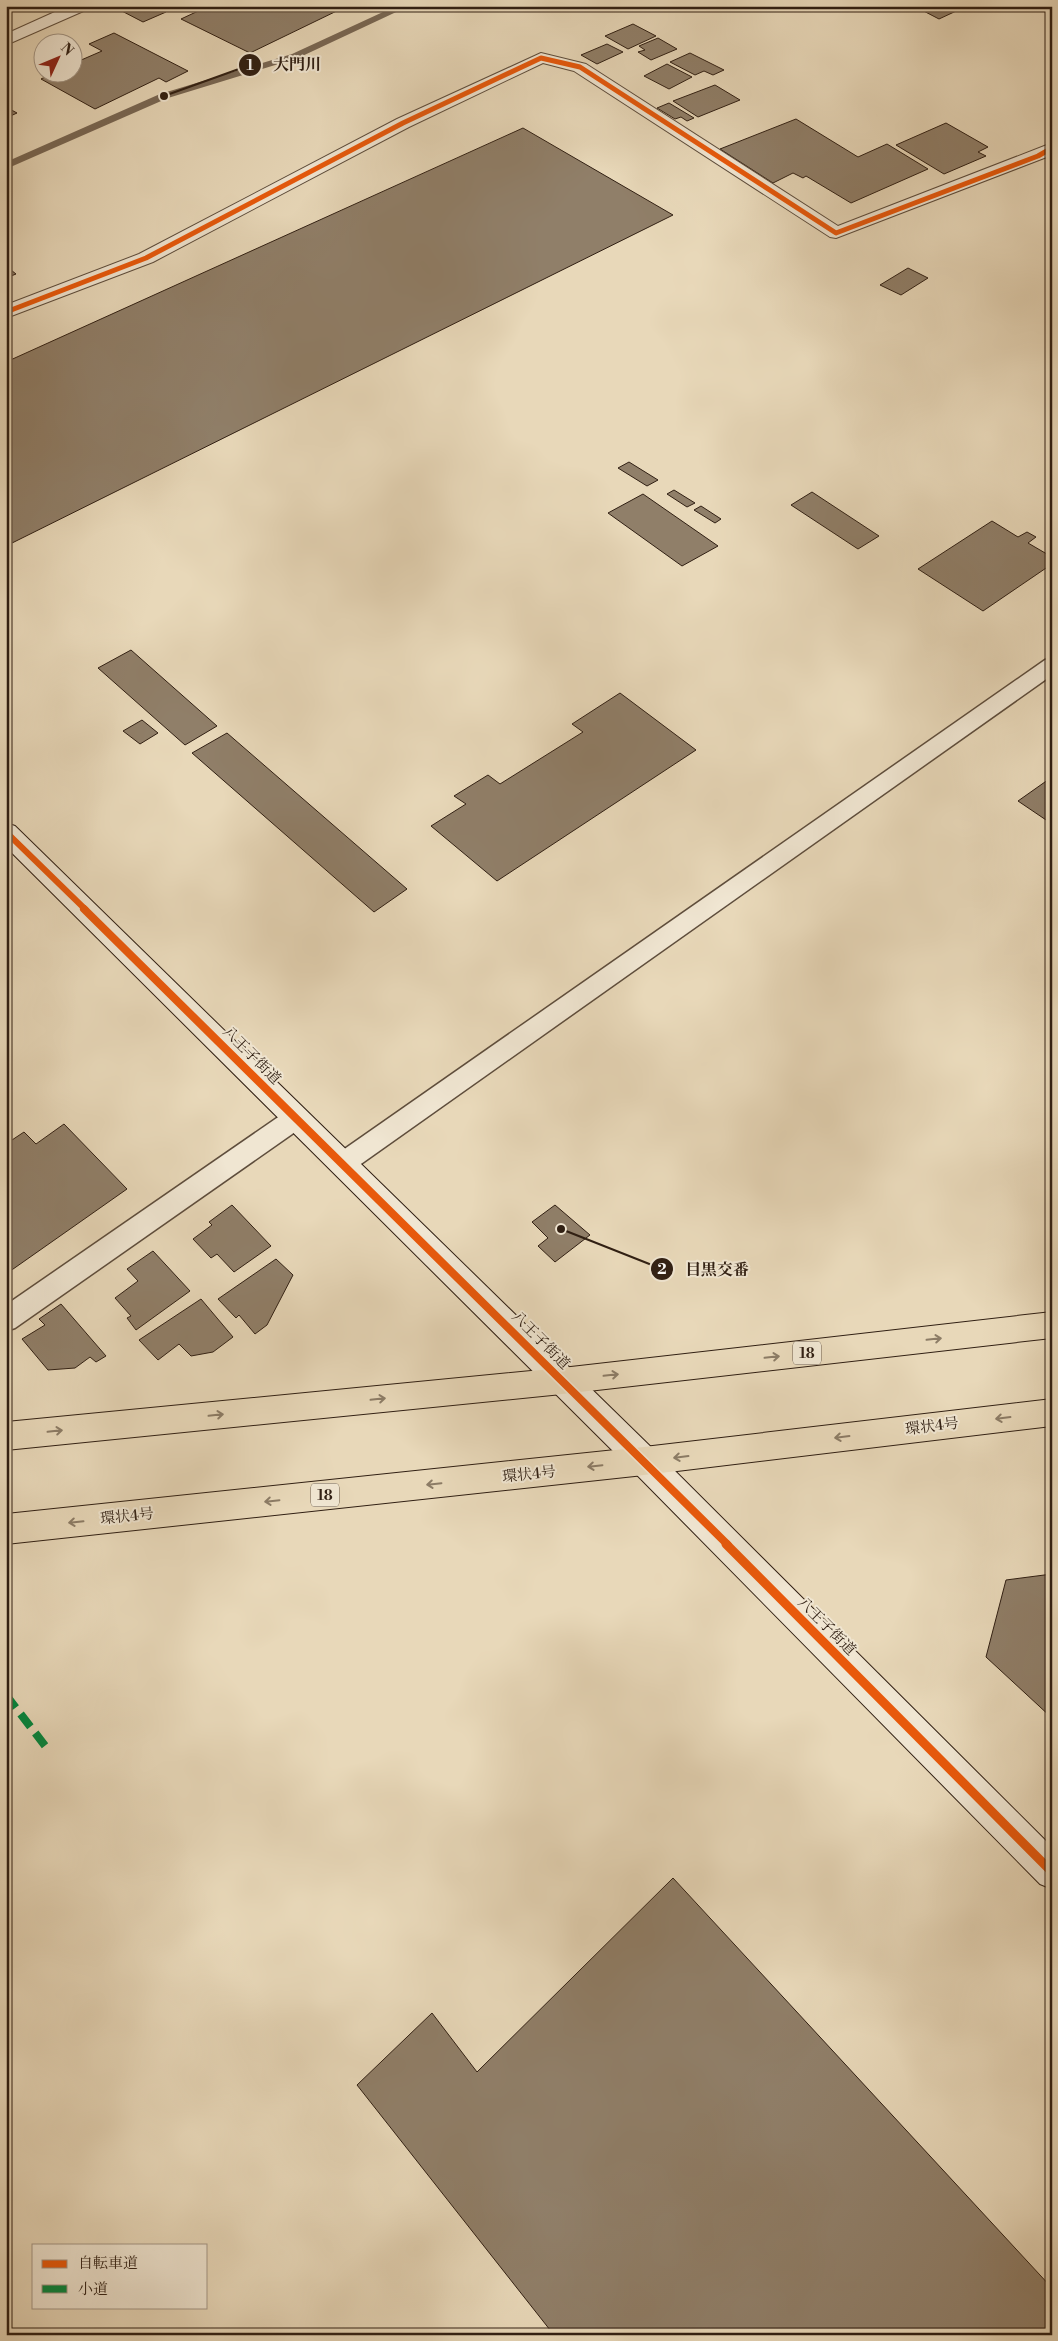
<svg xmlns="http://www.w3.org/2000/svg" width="1058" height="2341" font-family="'Libre Bodoni','Noto Serif JP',serif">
<rect width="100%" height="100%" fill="#e8d8b9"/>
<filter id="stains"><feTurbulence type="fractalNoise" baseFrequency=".004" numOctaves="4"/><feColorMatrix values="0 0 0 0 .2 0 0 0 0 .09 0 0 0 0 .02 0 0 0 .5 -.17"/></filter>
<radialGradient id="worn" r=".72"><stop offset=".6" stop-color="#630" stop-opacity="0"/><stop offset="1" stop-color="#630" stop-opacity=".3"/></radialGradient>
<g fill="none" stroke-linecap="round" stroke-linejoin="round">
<!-- stream -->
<polygon fill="#796855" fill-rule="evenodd" points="396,6 409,6 298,58 168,98 6,169 6,162 160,94 292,54"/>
</g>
<!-- building -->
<g fill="#907f69" stroke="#301f13">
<polygon points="124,6 155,6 166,12 143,22 118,9"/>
<polygon points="209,6 347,6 250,53 181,19"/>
<polygon points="914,6 967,6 939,19"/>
<polygon points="633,24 656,36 628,49 605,36"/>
<polygon points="114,33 188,71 166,82 159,78 95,109 41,79 55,72 72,72 72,64 102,51 89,44"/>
<polygon points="658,38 677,49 651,60 638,52 645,50 639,46"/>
<polygon points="607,44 623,52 597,64 581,55"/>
<polygon points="690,53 724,70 713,75 704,71 695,75 670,62"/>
<polygon points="667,64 692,77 669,89 644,76"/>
<polygon points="715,85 740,100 698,117 673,101"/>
<polygon points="669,103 694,118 687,121 681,117 675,119 657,108"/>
<polygon points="6,107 17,113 6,118"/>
<polygon points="796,119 858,157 887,144 928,169 851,203 806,176 803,178 793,173 773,183 720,149"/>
<polygon points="946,123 988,147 978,152 986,156 944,174 896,145"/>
<polygon points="523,128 673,215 6,546 6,362"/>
<polygon points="6,266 16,274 6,278"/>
<polygon points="908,268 928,278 901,295 880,285"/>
<polygon points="629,462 658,480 647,486 618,468"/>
<polygon points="674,490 695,503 687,507 667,494"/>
<polygon points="812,492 879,536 858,549 791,505"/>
<polygon points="643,494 718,546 682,566 608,513"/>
<polygon points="701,506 721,519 715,523 694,510"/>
<polygon points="992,521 1018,537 1027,532 1036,537 1028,543 1052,557 1052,564 983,611 918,569"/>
<polygon points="131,650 217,726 185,745 98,668"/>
<polygon points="620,693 696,750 497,881 431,826 466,804 454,796 488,775 500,784 583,732 572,724"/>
<polygon points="142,720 158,733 140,744 123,731"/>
<polygon points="227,733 407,889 374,912 192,753"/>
<polygon points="1052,777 1052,824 1018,801"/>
<polygon points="64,1124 127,1189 6,1274 6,1134 12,1140 24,1132 36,1144"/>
<polygon points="232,1205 271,1246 234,1272 217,1254 211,1258 193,1239 212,1225 209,1222"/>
<polygon points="555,1205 590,1235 555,1262 538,1246 548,1238 532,1222"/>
<polygon points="153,1251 190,1291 136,1330 127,1318 131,1316 115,1298 138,1281 127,1269"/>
<polygon points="276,1259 293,1275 267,1325 255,1334 239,1315 236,1318 218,1299"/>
<polygon points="201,1299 233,1337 213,1352 191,1356 179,1344 158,1360 139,1340"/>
<polygon points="61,1304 106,1356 96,1362 90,1357 75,1368 48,1370 22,1339 45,1325 39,1319"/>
<polygon points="1052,1574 1052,1718 986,1657 1006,1580"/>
<polygon points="673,1878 1052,2288 1052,2335 554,2335 357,2085 432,2013 477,2072"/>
</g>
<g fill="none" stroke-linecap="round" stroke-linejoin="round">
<!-- lane casing -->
<g stroke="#5e4d3c" stroke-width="3">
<g id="lane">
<polygon points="1052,658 1052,675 351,1171 342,1174 333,1171 330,1164 333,1157 1045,660"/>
<polygon points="296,1108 305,1111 308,1118 305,1125 15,1328 6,1331 6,1305 287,1111"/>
</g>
</g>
<!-- street casing -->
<g stroke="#5e4d3c" stroke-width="2">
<g id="street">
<polygon points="68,6 90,6 88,9 6,45 6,34"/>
<polygon points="541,53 586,64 838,226 1052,143 1052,155 836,238 830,237 574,71 543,63 409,127 153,262 6,318 6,305 139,254 397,119"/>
</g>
</g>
<!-- secondary casing -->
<g stroke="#301f13" stroke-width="2">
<polygon id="secondary" points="6,823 15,826 655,1451 1052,1847 1052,1889 1040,1884 633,1471 6,847"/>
</g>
<!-- primary casing -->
<g stroke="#301f13" stroke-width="2">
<g id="primary">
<polygon points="1052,1312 1052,1338 562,1394 6,1450 6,1422 562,1368"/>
<polygon points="1052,1399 1052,1426 644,1475 6,1544 6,1514 644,1447"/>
</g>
</g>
<!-- lane -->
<use href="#lane" fill="#f0e6d2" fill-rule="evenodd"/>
<!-- street -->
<use href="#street" fill="#f0e6d2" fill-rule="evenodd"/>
<!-- secondary -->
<use href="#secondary" fill="#f0e6d2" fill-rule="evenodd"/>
<!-- primary -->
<use href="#primary" fill="#e8d8b9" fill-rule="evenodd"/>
<!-- quiet -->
<polyline stroke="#00873e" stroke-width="8" stroke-dasharray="16 8" stroke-linecap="butt" points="6,1695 46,1747"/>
<!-- cycleway-far3 casing -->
<g stroke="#f0e6d2" stroke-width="7">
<polyline id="cycleway-far3" points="6,312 146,258 403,123 541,58 580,67 836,233 1038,156 1052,148"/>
</g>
<!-- cycleway-far2 casing -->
<g stroke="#f0e6d2" stroke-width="9">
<polyline id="cycleway-far2" points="6,832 86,910"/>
</g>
<!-- cycleway-far1 casing -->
<g stroke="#f0e6d2" stroke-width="11">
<polyline id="cycleway-far1" points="84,909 728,1545"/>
</g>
<!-- cycleway casing -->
<g stroke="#f0e6d2" stroke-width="12">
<polyline id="cycleway" points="726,1544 1052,1872"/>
</g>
<!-- cycleway-far3 -->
<use href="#cycleway-far3" stroke="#e8590c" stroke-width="5"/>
<!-- cycleway-far2 -->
<use href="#cycleway-far2" stroke="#e8590c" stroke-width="6"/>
<!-- cycleway-far1 -->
<use href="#cycleway-far1" stroke="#e8590c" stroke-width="8"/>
<!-- cycleway -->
<use href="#cycleway" stroke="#e8590c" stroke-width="9"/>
</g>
<!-- one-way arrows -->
<defs><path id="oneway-shaft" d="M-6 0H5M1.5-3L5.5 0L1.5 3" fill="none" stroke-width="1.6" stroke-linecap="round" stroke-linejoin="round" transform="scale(1.25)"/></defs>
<g stroke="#8c7c66">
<use href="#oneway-shaft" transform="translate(934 1339) rotate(-6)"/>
<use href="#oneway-shaft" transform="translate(772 1357) rotate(-6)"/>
<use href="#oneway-shaft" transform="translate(611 1375) rotate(-6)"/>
<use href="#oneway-shaft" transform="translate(378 1399) rotate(-6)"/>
<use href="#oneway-shaft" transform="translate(216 1415) rotate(-6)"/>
<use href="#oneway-shaft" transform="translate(1003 1418) rotate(173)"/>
<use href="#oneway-shaft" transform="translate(55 1431) rotate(-6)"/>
<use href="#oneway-shaft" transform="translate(842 1437) rotate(173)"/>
<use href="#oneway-shaft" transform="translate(681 1457) rotate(173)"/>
<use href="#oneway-shaft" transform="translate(595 1466) rotate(174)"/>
<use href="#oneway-shaft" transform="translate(434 1484) rotate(174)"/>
<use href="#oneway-shaft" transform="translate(272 1501) rotate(174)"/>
<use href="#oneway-shaft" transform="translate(76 1522) rotate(174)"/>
</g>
<g text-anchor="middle" stroke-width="4" stroke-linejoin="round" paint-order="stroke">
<!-- shield labels -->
<g fill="#f0e6d2" stroke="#6a5b4c" stroke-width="1">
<rect x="793" y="1341.5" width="28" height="23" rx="4"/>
<rect x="311" y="1483.5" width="28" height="23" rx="4"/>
</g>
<g font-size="14" font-weight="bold" fill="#301f13">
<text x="807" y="1358">18</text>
<text x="325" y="1500">18</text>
</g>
<!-- street labels -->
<g font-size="15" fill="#301f13" stroke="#f0e6d2">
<text transform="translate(252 1055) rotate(45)" y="5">八王子街道</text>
<text transform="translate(541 1340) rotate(45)" y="5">八王子街道</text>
<text transform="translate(932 1426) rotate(-7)" y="5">環状4号</text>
<text transform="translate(529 1474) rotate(-6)" y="5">環状4号</text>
<text transform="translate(127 1516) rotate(-6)" y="5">環状4号</text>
<text transform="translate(827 1626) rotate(45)" y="5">八王子街道</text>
</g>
</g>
<!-- callouts -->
<path fill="none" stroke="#301f13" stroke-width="2" d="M164 96L250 65M561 1229L662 1269"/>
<g fill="#301f13" stroke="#f0e6d2" stroke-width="2">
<circle cx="164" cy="96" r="5"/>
<circle cx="561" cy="1229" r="5"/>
<circle cx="250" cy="65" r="12"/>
<circle cx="662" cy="1269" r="12"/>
</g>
<g font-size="15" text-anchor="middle" font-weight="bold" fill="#fff">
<text x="250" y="70">1</text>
<text x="662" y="1274">2</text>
</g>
<g font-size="16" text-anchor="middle" font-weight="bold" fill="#301f13" stroke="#f0e6d2" stroke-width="4" stroke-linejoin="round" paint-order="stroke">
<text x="297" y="70">大門川</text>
<text x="717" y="1275">目黒交番</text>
</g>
<!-- margin -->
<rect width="1058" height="2341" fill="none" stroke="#e8d8b9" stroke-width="25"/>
<rect x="8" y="8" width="1043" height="2326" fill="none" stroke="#301f13" stroke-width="2.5"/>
<rect x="12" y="12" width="1033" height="2316" fill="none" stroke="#301f13"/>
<!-- legend -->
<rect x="32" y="2244" width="175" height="65" fill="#f0e6d2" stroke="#a39686"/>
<rect x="42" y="2260" width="25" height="8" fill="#e8590c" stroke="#a39686"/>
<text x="78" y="2268" font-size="15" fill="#301f13">自転車道</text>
<rect x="42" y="2285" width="25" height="8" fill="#00873e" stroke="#a39686"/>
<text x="78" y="2294" font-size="15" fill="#301f13">小道</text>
<!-- north arrow -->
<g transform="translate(58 58) rotate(46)"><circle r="24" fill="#f0e6d2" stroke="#a39686"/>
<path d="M0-4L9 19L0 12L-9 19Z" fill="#8f2418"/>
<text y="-8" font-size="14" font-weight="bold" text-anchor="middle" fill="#301f13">N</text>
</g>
<rect width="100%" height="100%" filter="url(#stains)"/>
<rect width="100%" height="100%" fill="url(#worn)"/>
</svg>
